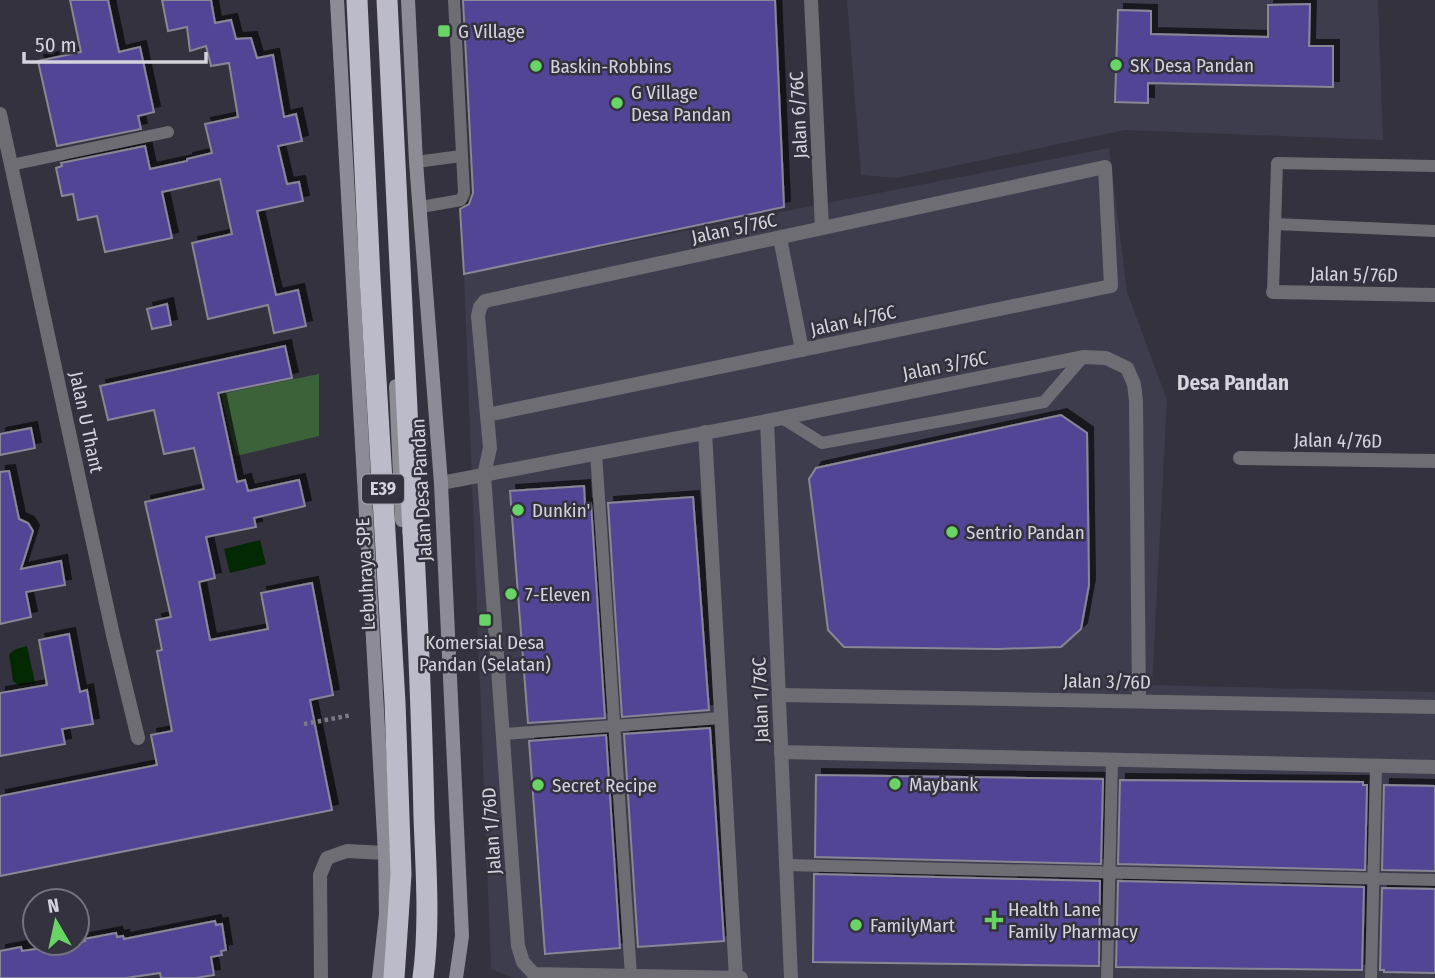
<svg xmlns="http://www.w3.org/2000/svg" width="1435" height="978" font-family="'Fira Sans Condensed',sans-serif">
<defs>
<filter id="shadow"><feDropShadow dx="6" dy="-6" stdDeviation="0" flood-color="#0009"/></filter>
</defs>
<rect width="100%" height="100%" fill="#33323e"/>
<!-- built -->
<g fill="#3e3d4e">
<polygon points="847,0 1378,0 1383,140 1125,130 897,178 861,175"/>
<polygon points="1109,148 1127,292 1167,400 1152,685 1435,692 1435,978 513,978 491,969 464,274"/>
</g>
<!-- green -->
<polygon fill="#3c623a" points="319,374 319,436 236,456 221,394"/>
<!-- water -->
<g fill="#032903">
<polygon points="260,540 266,564 230,573 224,549"/>
<polygon points="27,646 35,683 20,686 13,681 9,654 16,649"/>
</g>
<!-- building -->
<g fill="#534595" stroke="#888795" stroke-width="2" filter="url(#shadow)">
<polygon points="70,0 108,0 119,52 140,47 154,112 138,116 141,129 57,146 38,61 81,52"/>
<polygon points="162,0 211,0 215,23 231,20 236,39 251,38 257,58 273,55 284,117 296,114 302,141 278,146 287,184 299,182 303,201 257,211 276,295 298,290 306,326 274,333 268,305 208,319 192,243 232,234 220,179 162,192 172,238 105,252 97,216 78,220 73,194 62,196 56,168 62,166 61,163 145,146 150,169 187,161 187,159 212,153 205,124 238,117 229,63 211,66 206,46 190,51 187,27 168,31"/>
<polygon points="463,0 775,0 784,207 464,274 460,209 469,204 473,193"/>
<polygon points="1310,4 1309,46 1333,46 1333,87 1148,83 1148,103 1115,102 1118,10 1151,11 1151,34 1268,37 1268,5"/>
<polygon points="167,304 171,325 152,329 147,309"/>
<polygon points="285,346 292,378 218,393 237,482 245,480 248,491 299,480 305,506 254,518 256,527 206,537 215,578 199,582 210,640 268,629 261,593 312,583 333,695 310,700 332,810 0,876 0,796 157,765 151,735 172,731 157,651 162,650 156,620 171,617 145,502 204,489 194,448 164,454 154,410 108,420 100,386"/>
<polygon points="1061,415 1087,433 1089,585 1081,629 1061,647 998,649 844,647 828,630 809,479 816,468"/>
<polygon points="31,428 35,448 0,455 0,434"/>
<polygon points="9,471 19,519 28,523 33,531 21,569 61,561 65,585 26,592 31,617 0,624 0,472"/>
<polygon points="584,486 585,505 591,504 605,718 528,723 510,491"/>
<polygon points="693,497 709,710 622,717 608,503"/>
<polygon points="69,634 80,692 87,690 93,724 62,729 65,744 0,756 0,693 47,685 39,640"/>
<polygon points="710,728 724,941 638,947 624,734"/>
<polygon points="606,735 620,948 545,954 529,741"/>
<polygon points="816,775 1103,779 1101,864 815,857"/>
<polygon points="1120,780 1363,782 1363,785 1367,785 1365,870 1118,864"/>
<polygon points="1384,785 1435,786 1435,871 1382,870"/>
<polygon points="814,874 1100,881 1099,966 813,962"/>
<polygon points="1118,881 1364,887 1362,970 1116,967"/>
<polygon points="1382,888 1435,889 1435,973 1384,972 1384,970 1380,970"/>
<polygon points="215,921 216,925 222,924 226,950 221,951 222,955 211,957 214,975 196,978 161,978 160,973 126,978 0,978 0,951 21,947 22,951 29,950 77,943 85,941 84,939 116,933 117,937 123,936 124,939"/>
</g>
<g fill="none" stroke-linecap="round" stroke-linejoin="round">
<!-- path -->
<polyline stroke="#7c7b85" stroke-width="4.5" stroke-dasharray="3.5 3.5" stroke-linecap="butt" points="304,724 352,715"/>
<!-- lane -->
<g stroke="#6d6d73" stroke-width="12">
<polyline points="416,162 461,156"/>
<polyline points="11,165 168,132"/>
<polyline points="421,207 461,200 464,193 454,0"/>
<polyline points="1275,224 1435,231"/>
<polyline points="1273,292 1277,163 1435,166"/>
<polyline points="782,418 822,443 1044,402 1083,357"/>
<polyline points="596,453 631,976"/>
<polyline points="504,734 721,718"/>
<polyline points="785,865 1435,880"/>
<polyline points="1107,978 1112,759"/>
<polyline points="1371,978 1376,766"/>
</g>
<!-- street -->
<g stroke="#6d6d73" stroke-width="14">
<polyline points="811,0 822,228"/>
<polyline points="0,114 113,635 138,738"/>
<polyline points="780,238 802,350"/>
<polyline points="1273,292 1435,295"/>
<polyline points="487,415 1111,286 1105,167 485,301 480,307 478,316 490,448 484,475 518,946 523,962 534,974 741,978"/>
<polyline points="767,421 791,978"/>
<polyline points="705,432 736,978"/>
<polyline points="1240,458 1435,461"/>
<polyline points="441,483 767,421 1083,357 1106,358 1127,368 1134,384 1136,401 1139,701"/>
<polyline points="779,695 1435,707"/>
<polyline points="781,752 1435,767"/>
<polyline points="321,978 320,875 327,858 347,851 385,853"/>
</g>
<!-- secondary -->
<g stroke="#8d8c96" stroke-width="14">
<polyline points="337,0 385,853 386,914 379,978"/>
<polyline points="408,0 416,162 441,483 462,936 456,978"/>
<polyline points="396,386 402,520"/>
</g>
<!-- highway -->
<g stroke="#bcbbc9" stroke-width="21">
<polyline points="357,0 370,278 395,702 401,874 394,978"/>
<polyline points="387,0 413,532"/>
</g>
<!-- highway-bridge -->
<path stroke="#bcbbc9" stroke-width="21" d="M413,532C418,627 422,722 424,817C426,870 430,926 423,978"/>
</g>
<!-- markers -->
<g fill="#68d465" stroke="#33323e" stroke-width="2.5">
<rect x="437" y="24" width="14" height="14" rx="3.5"/>
<circle cx="1116" cy="65" r="7"/>
<circle cx="536" cy="66" r="7"/>
<circle cx="617" cy="103" r="7"/>
<circle cx="518" cy="510" r="7"/>
<circle cx="952" cy="532" r="7"/>
<circle cx="511" cy="594" r="7"/>
<rect x="478" y="613" width="14" height="14" rx="3.5"/>
<circle cx="895" cy="784" r="7"/>
<circle cx="538" cy="785" r="7"/>
<path d="M990.5 909.5h7v7h7v7h-7v7h-7v-7h-7v-7h7z"/>
<circle cx="856" cy="925" r="7"/>
</g>
<g text-anchor="middle" stroke-width="5" stroke-linejoin="round" paint-order="stroke">
<!-- shield labels -->
<rect fill="#33323e" stroke="#a4a3ad" stroke-width="2" x="362" y="474.5" width="42" height="29" rx="5"/>
<g font-size="18" font-weight="bold" fill="#d5d4dc">
<text x="383" y="495">E39</text>
</g>
<!-- poi labels -->
<g font-size="19" fill="#d5d4dc" stroke="#33323e" text-anchor="start">
<text x="458" y="38">G Village</text>
<text x="1130" y="72">SK Desa Pandan</text>
<text x="550" y="73">Baskin-Robbins</text>
<text x="631" y="99">G Village<tspan x="631" dy="22">Desa Pandan</tspan></text>
<text x="532" y="517">Dunkin'</text>
<text x="966" y="539">Sentrio Pandan</text>
<text x="525" y="601">7-Eleven</text>
<text x="485" y="649" text-anchor="middle">Komersial Desa<tspan x="485" dy="22">Pandan (Selatan)</tspan></text>
<text x="909" y="791">Maybank</text>
<text x="552" y="792">Secret Recipe</text>
<text x="1008" y="916">Health Lane<tspan x="1008" dy="22">Family Pharmacy</tspan></text>
<text x="870" y="932">FamilyMart</text>
</g>
<!-- street labels -->
<g font-size="19" fill="#d5d4dc" stroke="#33323e">
<text transform="translate(798 115) rotate(-93)" y="7">Jalan 6/76C</text>
<text transform="translate(734 228) rotate(-12)" y="7">Jalan 5/76C</text>
<text transform="translate(1354 274) rotate(1)" y="7">Jalan 5/76D</text>
<text transform="translate(853 320) rotate(-12)" y="7">Jalan 4/76C</text>
<text transform="translate(945 365) rotate(-11)" y="7">Jalan 3/76C</text>
<text transform="translate(87 422) rotate(78)" y="7">Jalan U Thant</text>
<text transform="translate(1338 440) rotate(1)" y="7">Jalan 4/76D</text>
<text transform="translate(421 490) rotate(-93)" y="7">Jalan Desa Pandan</text>
<text transform="translate(365 574) rotate(-93)" y="7">Lebuhraya SPE</text>
<text transform="translate(1107 681) rotate(1)" y="7">Jalan 3/76D</text>
<text transform="translate(760 700) rotate(-92)" y="7">Jalan 1/76C</text>
<text transform="translate(491 831) rotate(-94)" y="7">Jalan 1/76D</text>
</g>
<!-- neighbourhood labels -->
<g font-size="21" font-weight="bold" fill="#d5d4dc" stroke="#33323e">
<text x="1233" y="390">Desa Pandan</text>
</g>
</g>
<!-- north arrow -->
<g transform="translate(56 922) rotate(351)"><circle r="33" fill="#33323e" stroke="#74737d" stroke-width="2"/>
<path d="M0-5L12 26L0 18L-12 26Z" fill="#68d465"/>
<text y="-10" font-size="19" font-weight="bold" text-anchor="middle" fill="#d5d4dc">N</text>
</g>
<!-- scale -->
<path d="M24 52v10h182v-10" fill="none" stroke="#d5d4dc" stroke-width="3.5"/>
<text x="35" y="52" font-size="21" fill="#d5d4dc" stroke="#33323e" stroke-width="5" paint-order="stroke">50 m</text>
</svg>
